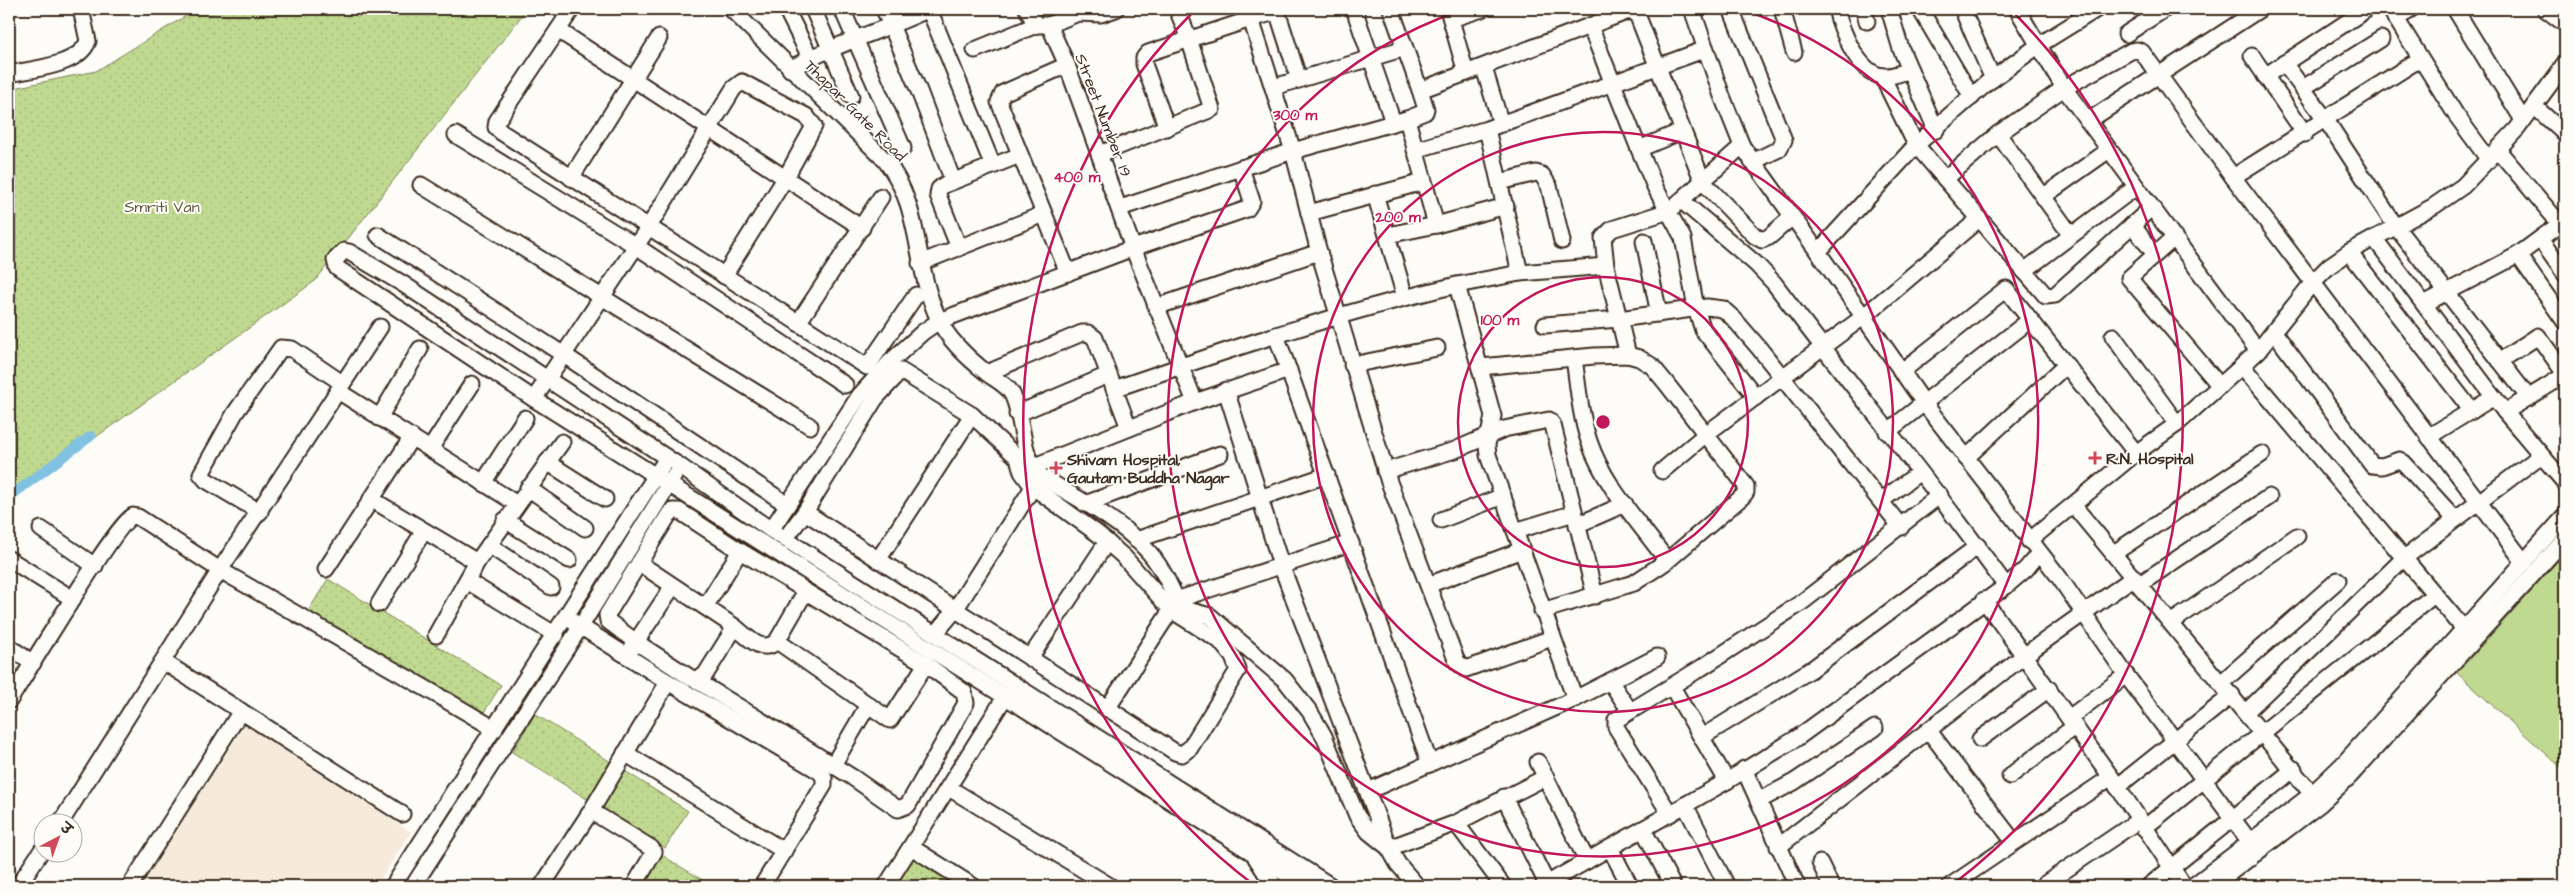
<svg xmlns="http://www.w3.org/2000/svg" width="2574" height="895" font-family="'Architects Daughter','Playpen Sans Deva',sans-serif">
<defs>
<pattern id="park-dots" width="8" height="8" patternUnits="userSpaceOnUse" patternTransform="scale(1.25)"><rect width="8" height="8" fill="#c0d990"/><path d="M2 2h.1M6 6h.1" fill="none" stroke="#a6ba7c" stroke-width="1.8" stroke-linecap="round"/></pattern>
</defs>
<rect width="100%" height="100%" fill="#fdfcf7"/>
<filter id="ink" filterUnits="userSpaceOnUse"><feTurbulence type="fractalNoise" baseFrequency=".02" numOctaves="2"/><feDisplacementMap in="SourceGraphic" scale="10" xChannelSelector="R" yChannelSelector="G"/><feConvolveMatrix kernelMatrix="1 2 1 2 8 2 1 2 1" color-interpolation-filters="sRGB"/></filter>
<g filter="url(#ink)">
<!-- built -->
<polygon fill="#f6ebda" points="244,725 411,832 376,886 140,886"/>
<!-- green -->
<polygon fill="#c0d990" stroke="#7e8257" points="2565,553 2565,771 2457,673"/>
<!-- park -->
<g fill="url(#park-dots)" stroke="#7e8257">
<polygon points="197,9 527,9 315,281 9,499 9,89 96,71"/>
<polygon points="328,579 501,685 475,727 302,621"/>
<polygon points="535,714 688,811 665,848 512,752"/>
<polygon points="660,854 712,886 640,886"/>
<polygon points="913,855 962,886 893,886"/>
</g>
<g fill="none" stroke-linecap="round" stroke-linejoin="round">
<!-- canal -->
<polyline stroke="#81c1e2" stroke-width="10" points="9,497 91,436"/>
<!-- minor casing -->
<g stroke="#3b2a1e" stroke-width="19">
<g id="minor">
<polyline points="572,9 497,121 496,127 501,132 867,367 916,295"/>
<path d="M731,9L885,160C923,207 913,267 939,320C949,341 970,360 988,374C996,380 1009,386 1013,396C1025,424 1019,454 1042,477C1076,498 1115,517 1143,546C1160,562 1171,587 1180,608L1210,616L1285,680L1310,712L1324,736L1357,816L1369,832L1389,848L1456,823L1546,777"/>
<polyline points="786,9 810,57"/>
<polyline points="813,9 851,96"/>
<polyline points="842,9 903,148"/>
<polyline points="884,9 919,91 953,181"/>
<polyline points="929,9 993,166"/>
<polyline points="1027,9 1036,25 1049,25 1067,65 1133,248 1195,402"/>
<polyline points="1354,9 1393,122"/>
<polyline points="1448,9 1466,73 1634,9"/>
<polyline points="1635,9 1703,182 1755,236 1762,240 1769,237 1792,217"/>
<polyline points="1692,9 1722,96 1742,146 1818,252"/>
<polyline points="1731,9 1784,140 1779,149 1752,162"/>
<polyline points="1782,9 1794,52"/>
<path d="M1836,9C1841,29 1858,74 1883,76C1892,77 1901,73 1910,70"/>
<polyline points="1864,9 1867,21"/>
<polyline points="1889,9 1901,49 1936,130"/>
<polyline points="1920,9 1972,97"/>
<polyline points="1962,9 1993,79"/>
<polyline points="2017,9 2064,88 2088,121 2258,351"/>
<polyline points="2097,9 2039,45 1987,83 1916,145 1818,252 1924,403 2059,577 2126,675 2250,842"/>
<polyline points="2390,9 2456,115 2489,160"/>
<polyline points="2455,9 2523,120"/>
<polyline points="2545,9 2565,24"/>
<polyline points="2395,18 2411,9"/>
<polyline points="1251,19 1275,12 1278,14 1299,80"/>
<polyline points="1451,19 1482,9"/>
<polyline points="1049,25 1078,13 1101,14 1116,9"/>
<polyline points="1590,26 1639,149 1656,189 1683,238 1696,308 1703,330 1756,397"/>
<polyline points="558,30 862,228"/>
<polyline points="2126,34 2165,9"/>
<polyline points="1405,48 1420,90"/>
<polyline points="975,50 1036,25"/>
<polyline points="2252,56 2305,134"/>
<polyline points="2284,63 2326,120 2396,227 2529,398"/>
<polyline points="1067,65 1003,93 999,102 1068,273"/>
<polyline points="1484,68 1501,124"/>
<path d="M790,69C834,44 883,31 929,9"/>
<path d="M9,74C32,69 79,66 88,41L81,9"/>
<polyline points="1882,76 1916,145 2046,296 2055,295 2151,208"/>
<polyline points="2265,76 2367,9"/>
<polyline points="1274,87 1405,48 1391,9"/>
<polyline points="2303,88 2381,39"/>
<polyline points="2534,106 2565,134"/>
<polyline points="1407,119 1425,112 1426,109 1420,90 1466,73"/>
<polyline points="2088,121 2260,9"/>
<polyline points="1167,128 1144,64 1144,58 1148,53 1251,19 1293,151 1319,252"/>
<polyline points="1487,129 1520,273"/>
<polyline points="1998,134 2064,88 2131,51 2137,50 2142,52 2233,177 2524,562"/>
<polyline points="456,135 636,246 845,385"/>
<polyline points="1639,149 1682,131"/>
<polyline points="1415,150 1487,129 1706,49"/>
<polyline points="2498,150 2565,230"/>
<polyline points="1100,154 1212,109 1189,39 1177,9"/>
<polyline points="2233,177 2420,59"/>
<polyline points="571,178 659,38"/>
<polyline points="1945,179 1998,134 2071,235"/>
<polyline points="1500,182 1536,173 1542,175 1549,186 1562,241"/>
<polyline points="421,185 810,426"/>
<polyline points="1375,194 1405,297"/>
<polyline points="2044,196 2109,150"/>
<path d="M1682,201L1756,264L1774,283C1850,385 1932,483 2006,586"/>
<polyline points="1120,208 1293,151 1407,119 1436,225"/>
<polyline points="1309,213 1423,182"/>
<polyline points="2132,225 2155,254"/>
<polyline points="378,235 564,355 779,499"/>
<polyline points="1388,235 1436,225 1506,206"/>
<polyline points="2174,238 2129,278 2220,386"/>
<polyline points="2374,238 2505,412"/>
<polyline points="2540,239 2565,274"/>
<polyline points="1644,241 1659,314"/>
<polyline points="959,248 938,195 939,189 944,185 1020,155"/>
<polyline points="2349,252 2472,411"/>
<polyline points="2518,255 2565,322"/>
<polyline points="920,263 1044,214"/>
<polyline points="2024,271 2136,187"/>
<polyline points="1457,285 1520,273 1606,266"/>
<polyline points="2424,304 2518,255 2560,224"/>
<polyline points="1156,307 1319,252 1389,482 1457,662 1466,669 1552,638"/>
<polyline points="798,323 881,197"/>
<polyline points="1545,325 1619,319 1707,307 1723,309 1734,319 1759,348 1901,527"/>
<polyline points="2274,332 2372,465 2382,466 2399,460 2404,463 2455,519"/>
<polyline points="1276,335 1430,764"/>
<polyline points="2113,336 2177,424"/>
<polyline points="1628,355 1606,266 1603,238 1612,229 1669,211 1742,146"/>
<path d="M1574,358C1578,386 1580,414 1589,441C1604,486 1640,523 1667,561"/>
<polyline points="2500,361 2538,336 2565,374"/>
<polyline points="1352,365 1437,348"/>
<polyline points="2242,366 2464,629"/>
<polyline points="1481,367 1594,356 1628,355 1639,358 1652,366 1666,383 1746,486 1746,492 1742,497 1667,561 1634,583 1542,611"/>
<polyline points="1901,372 2006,289 2136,453"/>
<polyline points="987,373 1082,333 1088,333 1095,338 1129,428"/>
<polyline points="2565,375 2505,412 2565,483"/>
<path d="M1114,389C1227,350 1341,312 1457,285L1493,416L1487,445L1488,455L1575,699"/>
<polyline points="1226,390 1281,565 1389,848 1398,864 1417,886"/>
<polyline points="338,391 517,504"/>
<polyline points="534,399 648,228 734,88 742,82 806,116 814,126 786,177 724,276"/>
<polyline points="1017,414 1108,375"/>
<polyline points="379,418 420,349"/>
<polyline points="1887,432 2030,320"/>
<polyline points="2428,437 2494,397"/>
<polyline points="430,449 472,384"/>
<polyline points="1966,458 2066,365"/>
<polyline points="547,462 605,499"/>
<polyline points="1032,467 1195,402 1289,370"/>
<polyline points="1385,471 1455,450 1504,429 1549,420 1553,425 1595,596"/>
<polyline points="1662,471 1706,434 1863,317 1979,219"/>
<polyline points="483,483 525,418"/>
<polyline points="528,488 585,528"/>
<polyline points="371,499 477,562"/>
<polyline points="1881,501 1920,472"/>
<polyline points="1085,504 1220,454"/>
<polyline points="2073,505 2317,800"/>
<polyline points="260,512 206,480 201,474 235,413 281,348 292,349 342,383"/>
<polyline points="505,520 569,560"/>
<polyline points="1441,520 1503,496"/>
<polyline points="1577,525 1625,504"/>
<polyline points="41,529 95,566"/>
<polyline points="771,530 860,395 890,362 923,332 939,321 1133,248 1247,209 1252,201 1241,168"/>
<polyline points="1515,531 1574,513"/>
<polyline points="785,539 805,512 875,399 901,371 972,415 1018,458 1022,472 1033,487 1098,534 1124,557 1171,610 1220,641 1233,657 1238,670 1190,748 1182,754 1175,752 805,512"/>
<polyline points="1136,540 1327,475"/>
<polyline points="2029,541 2136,453 2177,424 2242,366 2258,351 2313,282 2329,266 2349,252 2434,206 2463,186 2517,129 2565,64"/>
<polyline points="489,545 551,587"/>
<polyline points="2114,553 2262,454"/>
<polyline points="9,559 73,599"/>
<polyline points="878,560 972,415"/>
<polyline points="639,563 735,627"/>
<polyline points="326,569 412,437"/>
<polyline points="467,581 556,635"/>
<polyline points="2140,584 2269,497"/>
<polyline points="1428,585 1522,550"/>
<polyline points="1176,600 1351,543"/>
<polyline points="1984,600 2111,777 2184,886"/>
<polyline points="379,604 423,532"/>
<polyline points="705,607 740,551"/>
<polyline points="572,621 668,682 819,771 824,777 824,785 762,886"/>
<polyline points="2172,622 2297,536"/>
<polyline points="935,634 955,610 1033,487"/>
<polyline points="436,635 477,562 562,442"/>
<polyline points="777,641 890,720 926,664"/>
<polyline points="9,647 33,663"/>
<path d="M627,656L636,642L691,678L698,679L705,675L735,627C748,637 762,655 777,641L804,594L800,587L740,551L679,511H672L668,516L607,615L608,621L636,642L673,586"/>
<polyline points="1030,658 1107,542"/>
<polyline points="164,662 402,814"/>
<polyline points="694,679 852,777 898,809 908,805 966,703 964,692 926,664 803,590"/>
<polyline points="1610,681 1630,711"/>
<polyline points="2221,683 2338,580"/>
<polyline points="1672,687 1727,781"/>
<polyline points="444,699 495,729"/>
<path d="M9,701C24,677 118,521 133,516L138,517L220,570L439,696"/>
<polyline points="1107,709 1171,610"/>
<polyline points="2246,712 2403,559 2540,456"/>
<polyline points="2069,718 2126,675"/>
<polyline points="1929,731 2014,842"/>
<polyline points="1702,737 1812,669 1978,546"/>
<polyline points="1980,739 2049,689"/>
<polyline points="625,753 784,851"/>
<polyline points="1538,762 1587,861"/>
<polyline points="833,765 868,705"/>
<polyline points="1744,769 1797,886"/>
<polyline points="2010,776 2075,726"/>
<polyline points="2117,787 2232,695"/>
<polyline points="949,788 1110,886"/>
<polyline points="1368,791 1575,699 1657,657"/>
<polyline points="1504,797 1547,884"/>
<polyline points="1758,801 1794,782 1875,728"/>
<polyline points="1685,805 1727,886"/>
<polyline points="591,811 651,848 654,852 634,886"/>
<polyline points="1670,814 1616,727 1616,720 1701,668 1801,603 1940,495"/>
<polyline points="61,822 220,570 380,327"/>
<polyline points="1456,823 1503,886"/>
<polyline points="2144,828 2434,595"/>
<polyline points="1643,829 1673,886"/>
<polyline points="911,847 973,886"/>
<polyline points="1778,847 2025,655 2134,577"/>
<polyline points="1610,848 1630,886"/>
<polyline points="1256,858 1274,886"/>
<polyline points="1820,863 1831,886"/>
<polyline points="18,886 42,850"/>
<polyline points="130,886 241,711"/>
<polyline points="393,886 667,458"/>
<polyline points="413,886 581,626 674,476"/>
<polyline points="542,886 591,811 668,682"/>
<polyline points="886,886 1005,697"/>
<polyline points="1305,886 534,399 337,268 335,260 344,251 349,252 403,284 681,467 771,530 1331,886"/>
<polyline points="1543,886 1727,781 1797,738 2006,586 2026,569 2039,553"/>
<polyline points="1950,886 2111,777"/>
<polyline points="2042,886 2139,820"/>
<polyline points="2149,886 2294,769"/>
<polyline points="2193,886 2312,794 2343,764 2565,516"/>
<polyline points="2213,886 2320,804 2350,776 2565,539"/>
</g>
</g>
<!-- minor -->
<use href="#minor" stroke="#fdfcf7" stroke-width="15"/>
</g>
</g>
<!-- distance rings -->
<g fill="none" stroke="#c2185b" stroke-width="2.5">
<circle cx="1603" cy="422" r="145"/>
<circle cx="1603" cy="422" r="290"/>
<path d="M1741 9A435 435 0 1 1 1465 9"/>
<path d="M1254 885A580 580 0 0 1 1193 12M2013 12A580 580 0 0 1 1952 885"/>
</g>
<!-- markers -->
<g fill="#d1495b" stroke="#fdfcf7" stroke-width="2">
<path d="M2092.5 450.5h5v5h5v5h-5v5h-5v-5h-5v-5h5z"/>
<path d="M1053.5 460.5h5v5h5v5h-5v5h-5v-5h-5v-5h5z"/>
</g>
<g text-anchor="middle" stroke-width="4" stroke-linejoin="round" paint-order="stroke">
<!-- street labels -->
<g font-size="16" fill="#3b2a1e" stroke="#fdfcf7">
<text transform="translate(856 110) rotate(45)" y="6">Thapar Gate Road</text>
<text transform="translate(1104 115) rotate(69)" y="6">Street Number 19</text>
</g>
<!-- park labels -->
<g font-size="16" fill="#5c563a" stroke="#fdfcf7">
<text x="162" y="212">Smriti Van</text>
</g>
<!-- poi labels -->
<g font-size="16" font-weight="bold" fill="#3b2a1e" stroke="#fdfcf7" text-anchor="start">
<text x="2106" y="464">R.N. Hospital</text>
<text x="1067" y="465">Shivam Hospital,<tspan x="1067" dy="18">Gautam Buddha Nagar</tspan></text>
</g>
</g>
<circle cx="1603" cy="422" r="8" fill="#c2185b" stroke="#fdfcf7" stroke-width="2.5"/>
<g font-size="15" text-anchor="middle" font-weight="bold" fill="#c2185b" stroke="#fdfcf7" stroke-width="4" stroke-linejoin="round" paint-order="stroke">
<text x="1295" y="120">300 m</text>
<text x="1077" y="182">400 m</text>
<text x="1398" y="222">200 m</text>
<text x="1500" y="325">100 m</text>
</g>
<!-- margin -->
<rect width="2574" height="895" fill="none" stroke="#fdfcf7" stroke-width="30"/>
<rect x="15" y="15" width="2544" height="865" fill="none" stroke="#3b2a1e" stroke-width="2" filter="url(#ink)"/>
<!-- north arrow -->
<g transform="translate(58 838) rotate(41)"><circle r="24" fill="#fdfcf7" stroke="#afa8a0"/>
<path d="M0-4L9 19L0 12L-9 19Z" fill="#d1495b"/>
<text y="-8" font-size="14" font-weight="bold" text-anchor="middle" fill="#3b2a1e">उ</text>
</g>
</svg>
